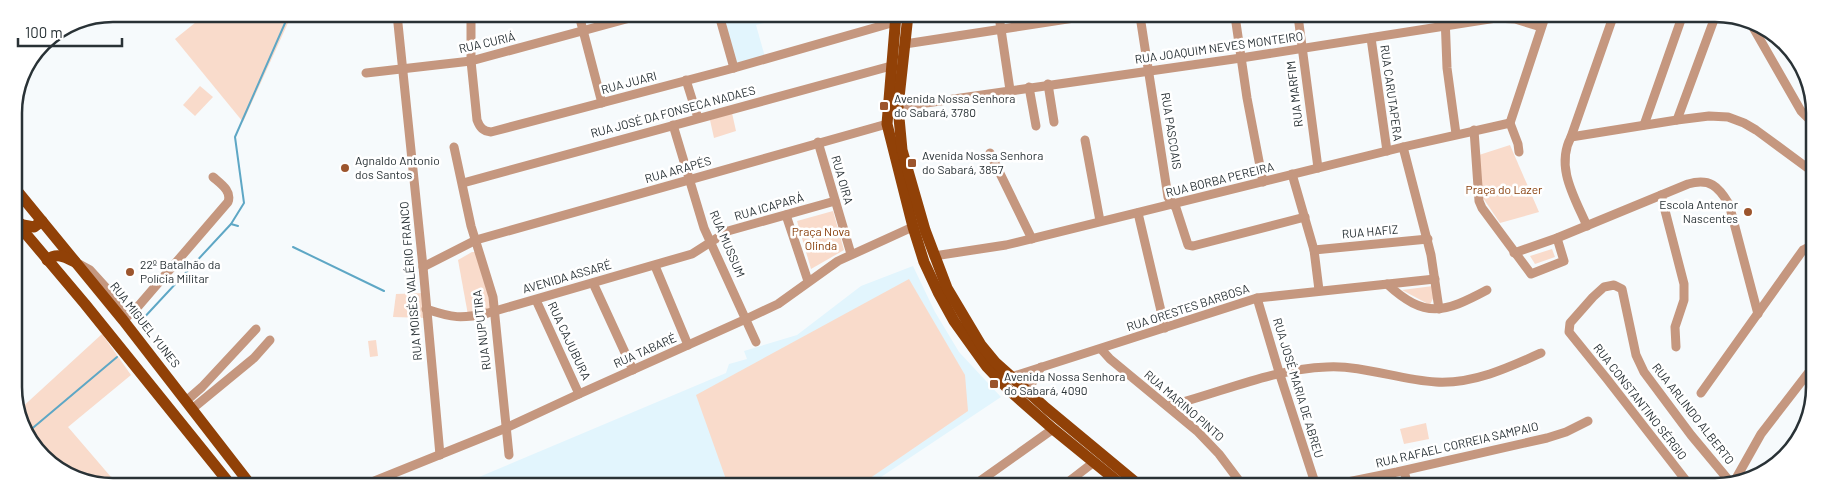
<svg xmlns="http://www.w3.org/2000/svg" width="1829" height="501" font-family="Barlow,sans-serif">
<rect width="100%" height="100%" fill="#f6fafc"/>
<!-- built -->
<g fill="#e2f5fd">
<polygon points="721,15 766,15 768,22 756,25 765,57 736,65"/>
<polygon points="913,266 935,312 959,352 1001,397 869,485 460,485 726,373 729,364 747,359 744,351 797,335 861,286"/>
<polygon points="406,476 407,485 385,484"/>
</g>
<!-- green -->
<g fill="#f9dbcb">
<polygon points="206,14 292,14 243,122 175,39"/>
<polygon points="200,86 213,97 195,116 183,105"/>
<polygon points="732,113 736,131 714,138 710,120"/>
<polygon points="1510,145 1539,212 1500,223 1483,198 1479,155"/>
<polygon points="833,211 844,250 811,269 797,221"/>
<polygon points="1552,249 1555,257 1535,264 1530,256"/>
<polygon points="472,252 475,252 491,304 491,308 468,315 458,260"/>
<polygon points="909,279 965,375 968,411 860,485 728,485 696,395"/>
<polygon points="1433,286 1434,296 1430,305 1402,290"/>
<polygon points="424,293 426,318 393,317 396,294"/>
<polygon points="102,334 131,375 68,427 117,484 88,484 39,453 18,411"/>
<polygon points="376,340 378,356 370,357 368,341"/>
<polygon points="1426,423 1429,439 1404,444 1400,429"/>
</g>
<g fill="none" stroke-linecap="round" stroke-linejoin="round">
<!-- stream -->
<g stroke="#5ea7c5" stroke-width="2">
<polyline points="231,224 244,203 235,137 289,14"/>
<polyline points="293,247 384,291"/>
<polyline points="140,322 231,224 238,226"/>
<polyline points="28,432 117,357"/>
</g>
<!-- minor -->
<g stroke="#c5977f" stroke-width="9">
<polyline points="397,14 423,267 440,455"/>
<path d="M471,14V61L477,120C480,128 483,131 491,132L734,68L895,22"/>
<polyline points="579,15 602,103"/>
<polyline points="719,15 734,68"/>
<polyline points="999,16 1010,90"/>
<polyline points="1140,16 1168,197 1176,208 1188,245 1193,246 1305,217"/>
<polyline points="1235,16 1247,98 1263,182"/>
<polyline points="1298,16 1318,168"/>
<polyline points="1445,16 1447,68 1456,134"/>
<polyline points="1750,22 1801,111 1810,120 1813,122"/>
<polyline points="1371,38 1387,151"/>
<polyline points="905,44 1087,16"/>
<polyline points="366,73 471,61 641,15"/>
<polyline points="686,80 698,118"/>
<polyline points="1048,84 1054,122"/>
<polyline points="1029,87 1036,126"/>
<polyline points="898,107 1241,58 1496,18 1515,19 1541,27"/>
<polyline points="1677,120 1715,17"/>
<polyline points="1510,123 1545,17"/>
<polyline points="1510,123 1518,144 1519,152"/>
<polyline points="673,125 704,228 756,342"/>
<polyline points="1644,125 1682,17"/>
<polyline points="1474,130 1479,201 1482,208 1531,274 1564,261 1557,238"/>
<polyline points="1571,137 1677,120 1709,116 1728,117 1744,123 1756,130 1813,172"/>
<polyline points="1085,140 1100,221"/>
<polyline points="818,142 851,254"/>
<polyline points="454,147 471,226 493,297 509,455"/>
<polyline points="1403,147 1431,255 1439,309"/>
<polyline points="990,153 1032,239"/>
<polyline points="1292,174 1314,250 1319,290"/>
<polyline points="463,183 891,66"/>
<polyline points="1661,195 1684,284 1684,300 1675,327 1676,347"/>
<polyline points="1138,213 1165,328"/>
<polyline points="786,215 808,281"/>
<path d="M1587,226C1575,198 1555,167 1571,137L1613,17"/>
<polyline points="1314,250 1428,239"/>
<path d="M1514,253L1557,238L1688,184C1710,178 1718,186 1729,204L1758,314"/>
<polyline points="934,256 1006,245 1403,147 1510,123"/>
<polyline points="79,264 90,270 130,314"/>
<polyline points="655,266 688,345"/>
<polyline points="423,267 476,240 887,124"/>
<polyline points="593,283 633,370"/>
<path d="M1387,284C1425,319 1444,313 1487,290"/>
<polyline points="1257,298 1279,372 1316,486"/>
<polyline points="536,300 579,394"/>
<path d="M426,309C453,318 461,319 488,313L692,254L728,231L835,201"/>
<path d="M123,320L135,310L228,202C232,191 221,184 213,177"/>
<polyline points="1101,349 1110,359 1197,431 1219,454 1243,486"/>
<polyline points="1011,377 1257,298 1435,279"/>
<polyline points="1029,392 1032,383 1041,367"/>
<polyline points="1701,393 1803,250 1807,248 1813,249"/>
<polyline points="186,401 202,387 256,329"/>
<path d="M1168,406C1221,393 1271,369 1327,367C1363,365 1399,380 1436,382C1473,384 1508,368 1541,353"/>
<polyline points="192,409 254,358 270,340"/>
<polyline points="1404,471 1408,486"/>
<polyline points="1734,482 1761,434 1812,368"/>
<polyline points="367,484 506,428 579,394 746,319 778,304 838,261 917,225"/>
<polyline points="973,486 1053,429"/>
<polyline points="1063,486 1094,462"/>
<polyline points="1328,486 1397,472 1547,438 1566,432 1588,421"/>
<polyline points="1691,487 1607,379 1569,332 1570,323 1593,297 1604,287 1614,285 1622,289 1636,355 1644,372 1691,435 1731,483"/>
</g>
<!-- major -->
<g stroke="#914107" stroke-width="11">
<polyline points="896,15 887,124 913,227 924,262 938,292 954,321 987,367 1010,391 1053,429 1123,486"/>
<polyline points="908,15 898,107 902,150 925,230 947,288 981,345 995,362 1046,408 1140,486"/>
<polyline points="14,187 123,320 250,484"/>
<polyline points="15,221 85,304 230,484"/>
<polyline points="16,221 23,225 34,227 42,221"/>
<path d="M47,260C57,252 65,257 75,262"/>
</g>
</g>
<!-- markers -->
<g fill="#9c552d" stroke="#fff" stroke-width="2">
<rect x="879" y="101" width="10" height="10" rx="2.5"/>
<rect x="907" y="158" width="10" height="10" rx="2.5"/>
<circle cx="345" cy="168" r="5"/>
<circle cx="1748" cy="212" r="5"/>
<circle cx="130" cy="272" r="5"/>
<rect x="989" y="379" width="10" height="10" rx="2.5"/>
</g>
<g text-anchor="middle" stroke-width="5" stroke-linejoin="round" paint-order="stroke">
<!-- street labels -->
<g font-size="12" fill="#293236" stroke="#fff">
<text transform="translate(487 43) rotate(-13)" y="4">RUA CURIÁ</text>
<text transform="translate(1219 48) rotate(-8)" y="4">RUA JOAQUIM NEVES MONTEIRO</text>
<text transform="translate(629 83) rotate(-15)" y="4">RUA JUARI</text>
<text transform="translate(1391 93) rotate(82)" y="4">RUA CARUTAPERA</text>
<text transform="translate(1295 94) rotate(-97)" y="4">RUA MARFIM</text>
<text transform="translate(673 112) rotate(-15)" y="4">RUA JOSÉ DA FONSECA NADAES</text>
<text transform="translate(1171 131) rotate(81)" y="4">RUA PASCOAIS</text>
<text transform="translate(678 170) rotate(-16)" y="4">RUA ARAPÉS</text>
<text transform="translate(842 180) rotate(74)" y="4">RUA OIRA</text>
<text transform="translate(1220 180) rotate(-14)" y="4">RUA BORBA PEREIRA</text>
<text transform="translate(769 207) rotate(-16)" y="4">RUA ICAPARÁ</text>
<text transform="translate(1370 232) rotate(-5)" y="4">RUA HAFIZ</text>
<text transform="translate(727 244) rotate(67)" y="4">RUA MUSSUM</text>
<text transform="translate(567 277) rotate(-16)" y="4">AVENIDA ASSARÉ</text>
<text transform="translate(411 281) rotate(-95)" y="4">RUA MOISÉS VALÉRIO FRANCO</text>
<text transform="translate(1188 308) rotate(-18)" y="4">RUA ORESTES BARBOSA</text>
<text transform="translate(145 325) rotate(52)" y="4">RUA MIGUEL YUNES</text>
<text transform="translate(482 330) rotate(-97)" y="4">RUA NUPUTIRA</text>
<text transform="translate(569 341) rotate(65)" y="4">RUA CAJUBURA</text>
<text transform="translate(645 351) rotate(-24)" y="4">RUA TABARÉ</text>
<text transform="translate(1298 388) rotate(73)" y="4">RUA JOSÉ MARIA DE ABREU</text>
<text transform="translate(1640 402) rotate(52)" y="4">RUA CONSTANTINO SÉRGIO</text>
<text transform="translate(1184 406) rotate(41)" y="4">RUA MARINO PINTO</text>
<text transform="translate(1693 414) rotate(52)" y="4">RUA ARLINDO ALBERTO</text>
<text transform="translate(1457 445) rotate(-13)" y="4">RUA RAFAEL CORREIA SAMPAIO</text>
</g>
<!-- poi labels -->
<g font-size="12" fill="#293236" stroke="#fff" text-anchor="start">
<text x="894" y="103">Avenida Nossa Senhora<tspan x="894" dy="14">do Sabará, 3780</tspan></text>
<text x="922" y="160">Avenida Nossa Senhora<tspan x="922" dy="14">do Sabará, 3857</tspan></text>
<text x="355" y="165">Agnaldo Antonio<tspan x="355" dy="14">dos Santos</tspan></text>
<text x="1738" y="209" text-anchor="end">Escola Antenor<tspan x="1738" dy="14">Nascentes</tspan></text>
<text x="140" y="269">22º Batalhão da<tspan x="140" dy="14">Polícia Militar</tspan></text>
<text x="1004" y="381">Avenida Nossa Senhora<tspan x="1004" dy="14">do Sabará, 4090</tspan></text>
</g>
<!-- park labels -->
<g font-size="12" fill="#873e0b" stroke="#fff">
<text x="1504" y="194">Praça do Lazer</text>
<text x="821" y="236">Praça Nova<tspan x="821" dy="14">Olinda</tspan></text>
</g>
</g>
<!-- crop -->
<path d="M0 0H1829V501H0ZM113 22H1715A91 91 0 0 1 1806 113V387A91 91 0 0 1 1715 478H113A91 91 0 0 1 22 387V113A91 91 0 0 1 113 22Z" fill="#fff" fill-rule="evenodd"/>
<path fill="none" stroke="#293236" stroke-width="2.5" d="M113 22H1715A91 91 0 0 1 1806 113V387A91 91 0 0 1 1715 478H113A91 91 0 0 1 22 387V113A91 91 0 0 1 113 22Z"/>
<!-- scale -->
<path d="M18 38v8h104v-8" fill="none" stroke="#293236" stroke-width="2.5"/>
<text x="25" y="38" font-size="15" fill="#293236" stroke="#ffffff" stroke-width="4" paint-order="stroke">100 m</text>
</svg>
